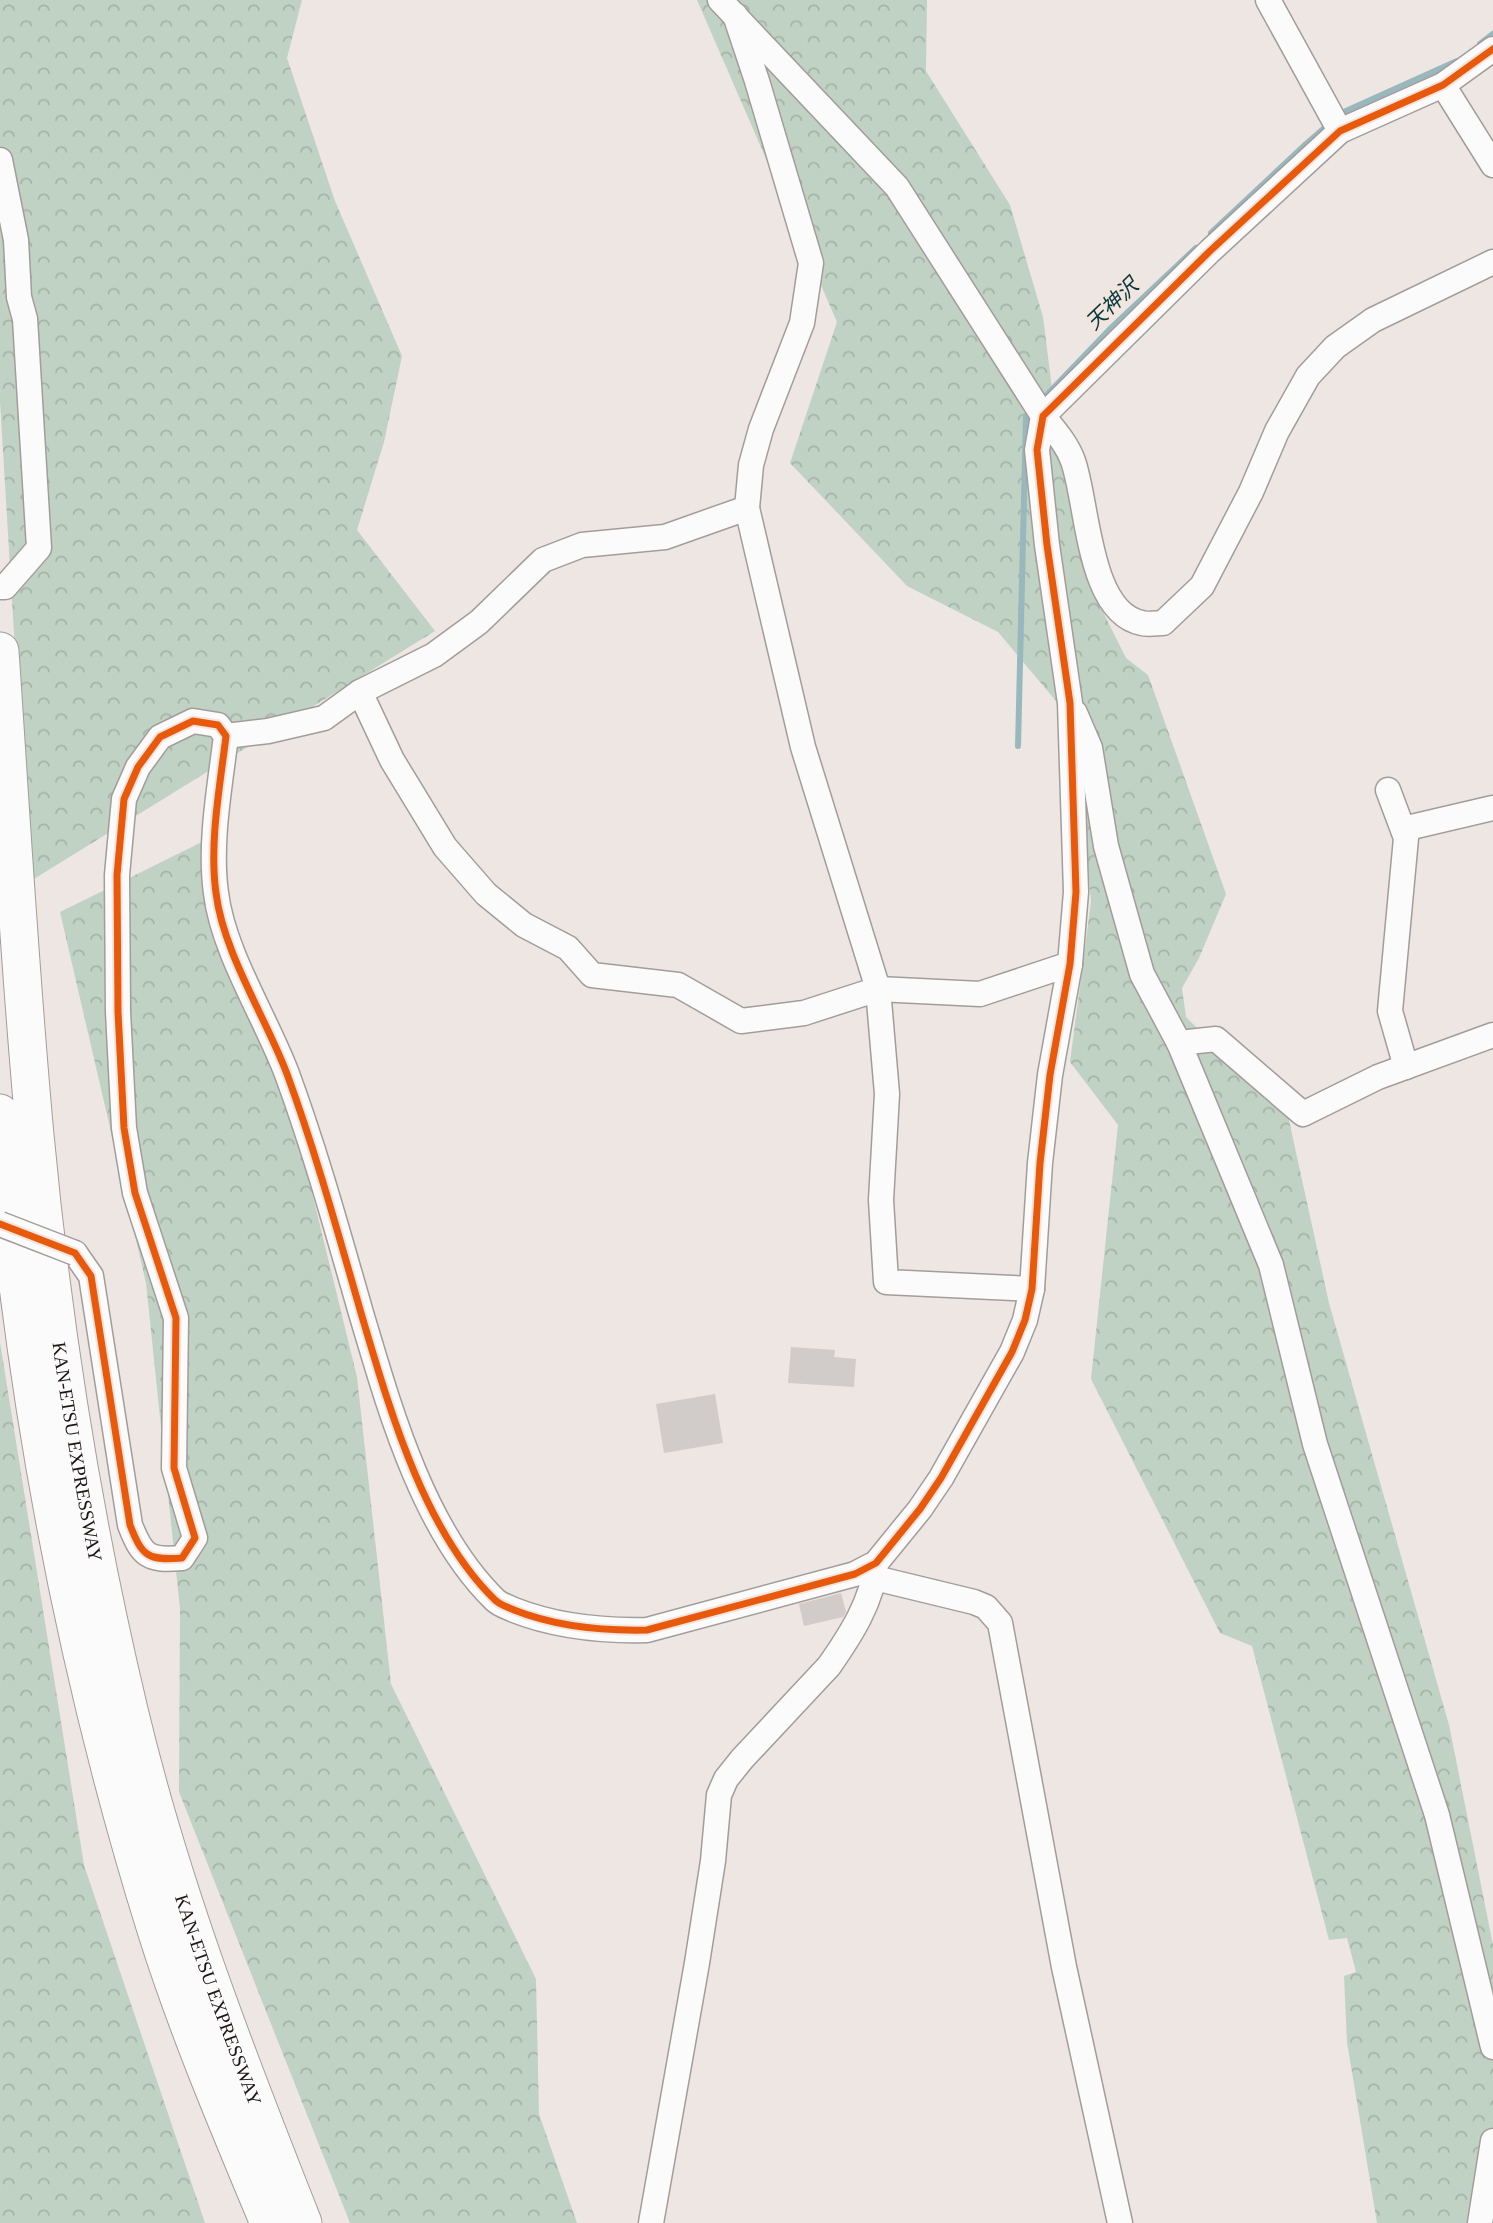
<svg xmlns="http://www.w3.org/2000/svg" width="1493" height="2223" font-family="'Times New Roman','Noto Sans JP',serif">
<defs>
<pattern id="forest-crowns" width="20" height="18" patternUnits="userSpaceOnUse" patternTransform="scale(1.75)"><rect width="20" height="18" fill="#c0d2c3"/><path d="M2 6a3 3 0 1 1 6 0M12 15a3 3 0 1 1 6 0" fill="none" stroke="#a4b4a7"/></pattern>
</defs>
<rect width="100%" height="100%" fill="#eee6e2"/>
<!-- forest -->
<g fill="url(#forest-crowns)">
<polygon points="0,0 302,0 287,58 335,201 402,356 384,442 357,530 435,631 29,882 0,401"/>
<polygon points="697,0 927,0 926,71 1010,205 1043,317 1062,468 1089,584 1126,658 1148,675 1226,894 1199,958 1182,988 1186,1017 1231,1062 1283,1093 1329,1303 1449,1725 1493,1945 1493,2223 1377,2223 1347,2042 1344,1976 1356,1972 1347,1938 1329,1940 1252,1646 1220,1633 1091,1379 1118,1125 1070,1062 1091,902 1077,726 998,632 907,586 790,463 837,322"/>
<polygon points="202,842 283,1074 357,1377 391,1684 536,1979 539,2114 577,2223 350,2223 179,1792 180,1609 146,1283 60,912"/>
<polygon points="0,1342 84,1865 205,2223 0,2223"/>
</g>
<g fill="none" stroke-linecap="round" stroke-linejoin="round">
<!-- stream -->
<g stroke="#98b8be" stroke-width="6">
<polyline points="1480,44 1493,34"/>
<polyline points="1338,118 1346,111 1457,61"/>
<polyline points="1211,233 1306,144 1329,124"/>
<polyline points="1039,403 1110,329 1196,248"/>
<polyline points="1018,746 1026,416 1032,411"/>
</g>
</g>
<!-- building -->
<g fill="#d1cbc9">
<polygon points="791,1347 835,1350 834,1357 856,1359 854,1387 788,1383"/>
<polygon points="715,1394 723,1443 664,1453 656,1404"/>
<polygon points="841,1593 846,1612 843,1617 804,1626 799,1604"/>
</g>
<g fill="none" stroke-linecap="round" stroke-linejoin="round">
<!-- minor casing -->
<g stroke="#a39d9a" stroke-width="27">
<g id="minor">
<path d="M720,0L897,187L1043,416C1055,431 1067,444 1073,461C1088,503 1088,613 1142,623C1148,625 1157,623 1163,623L1202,586L1251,492L1277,431L1308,376L1335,347L1373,320L1493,262"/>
<polyline points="1268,0 1340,131"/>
<polyline points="735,15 757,81 811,263 802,323 761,429 751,465 747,508 803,747 878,989 887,1094 881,1200 886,1282 1032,1289"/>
<polyline points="1443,85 1493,165"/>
<polyline points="0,160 16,240 19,297 25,319 39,548 5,587 0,587"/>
<polyline points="360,692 392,760 445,847 486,894 524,925 568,948 592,975 678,985 741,1021 804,1013 878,989 980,994 1070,964"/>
<polyline points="1075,713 1090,748 1106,846 1142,974 1179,1043 1271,1265 1315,1444 1437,1815 1493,2047"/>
<polyline points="226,736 268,731 324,718 360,692 434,655 479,622 543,560 582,545 665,537 747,508"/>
<polyline points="1388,790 1406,838 1390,1011 1406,1067"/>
<polyline points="1403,829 1493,808"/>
<polyline points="1179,1043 1216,1039 1303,1114 1378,1077 1493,1035"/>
<path d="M75,1253L91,1276L130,1525C142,1556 148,1561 182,1558L195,1538L174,1468L176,1318L135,1193L124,1128L118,1012L117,875L124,799L138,767L160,737L193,721L218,725L226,736C220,786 209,843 216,893C223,952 266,1018 287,1074C316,1153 338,1233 361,1313C389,1407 423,1530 495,1600C500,1605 508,1607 514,1610C557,1627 602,1631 647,1630L855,1574L876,1563L920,1509L941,1478L1012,1352L1025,1320L1032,1289L1040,1163L1050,1075L1070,964L1076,892L1070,703L1047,545L1037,450L1043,416L1210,251L1340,131L1443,85L1493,49"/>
<polyline points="875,1578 974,1602 986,1607 1000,1623 1064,1967 1120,2223"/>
<path d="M651,2223L697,1963L713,1861L719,1795L726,1779L742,1759L829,1666C850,1636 873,1601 876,1563"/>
<polyline points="1480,2223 1493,2141"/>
</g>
</g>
<!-- highway casing -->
<g stroke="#a39d9a" stroke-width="39">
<g id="highway">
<path id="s1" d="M0,651C11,812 20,974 35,1135C53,1328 84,1522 129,1710C171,1887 236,2054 303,2223"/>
<path d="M0,1113C23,1390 74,1668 157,1933C188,2031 229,2127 269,2223"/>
</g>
</g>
<!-- minor -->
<use href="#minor" stroke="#fcfbfb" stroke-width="24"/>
<!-- highway -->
<use href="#highway" stroke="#fcfbfb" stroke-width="37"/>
<!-- minor-bridge casing -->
<g stroke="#a39d9a" stroke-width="27" stroke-linecap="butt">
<polyline id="minor-bridge" points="0,1224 75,1253"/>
</g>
<!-- minor-bridge -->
<use href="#minor-bridge" stroke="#fcfbfb" stroke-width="24"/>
<!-- cycleway casing -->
<g stroke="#f2e5de" stroke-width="11">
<path id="cycleway" d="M0,1224L75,1253L91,1276L130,1525C142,1556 148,1561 182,1558L195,1538L174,1468L176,1318L135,1193L124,1128L118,1012L117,875L124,799L138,767L160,737L193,721L218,725L226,736C220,786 209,843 216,893C223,952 266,1018 287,1074C316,1153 338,1233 361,1313C389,1407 423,1530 495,1600C500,1605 508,1607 514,1610C557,1627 602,1631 647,1630L855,1574L876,1563L920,1509L941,1478L1012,1352L1025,1320L1032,1289L1040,1163L1050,1075L1070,964L1076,892L1070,703L1047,545L1037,450L1043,416L1210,251L1340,131L1443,85L1493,49"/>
</g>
<!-- cycleway -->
<use href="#cycleway" stroke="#e8590c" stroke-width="7"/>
</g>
<g text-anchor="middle" stroke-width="7" stroke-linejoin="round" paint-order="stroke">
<!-- street labels -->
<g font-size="19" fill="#1c1715" stroke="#f2e5de">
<text dy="7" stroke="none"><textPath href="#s1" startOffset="805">KAN-ETSU EXPRESSWAY</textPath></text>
<text dy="7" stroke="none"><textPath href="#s1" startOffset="1372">KAN-ETSU EXPRESSWAY</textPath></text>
</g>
<!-- water labels -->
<g font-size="21" font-style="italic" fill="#073840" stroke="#f2e5de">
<text transform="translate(1112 304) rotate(-44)" y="7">天神沢</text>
</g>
</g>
</svg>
